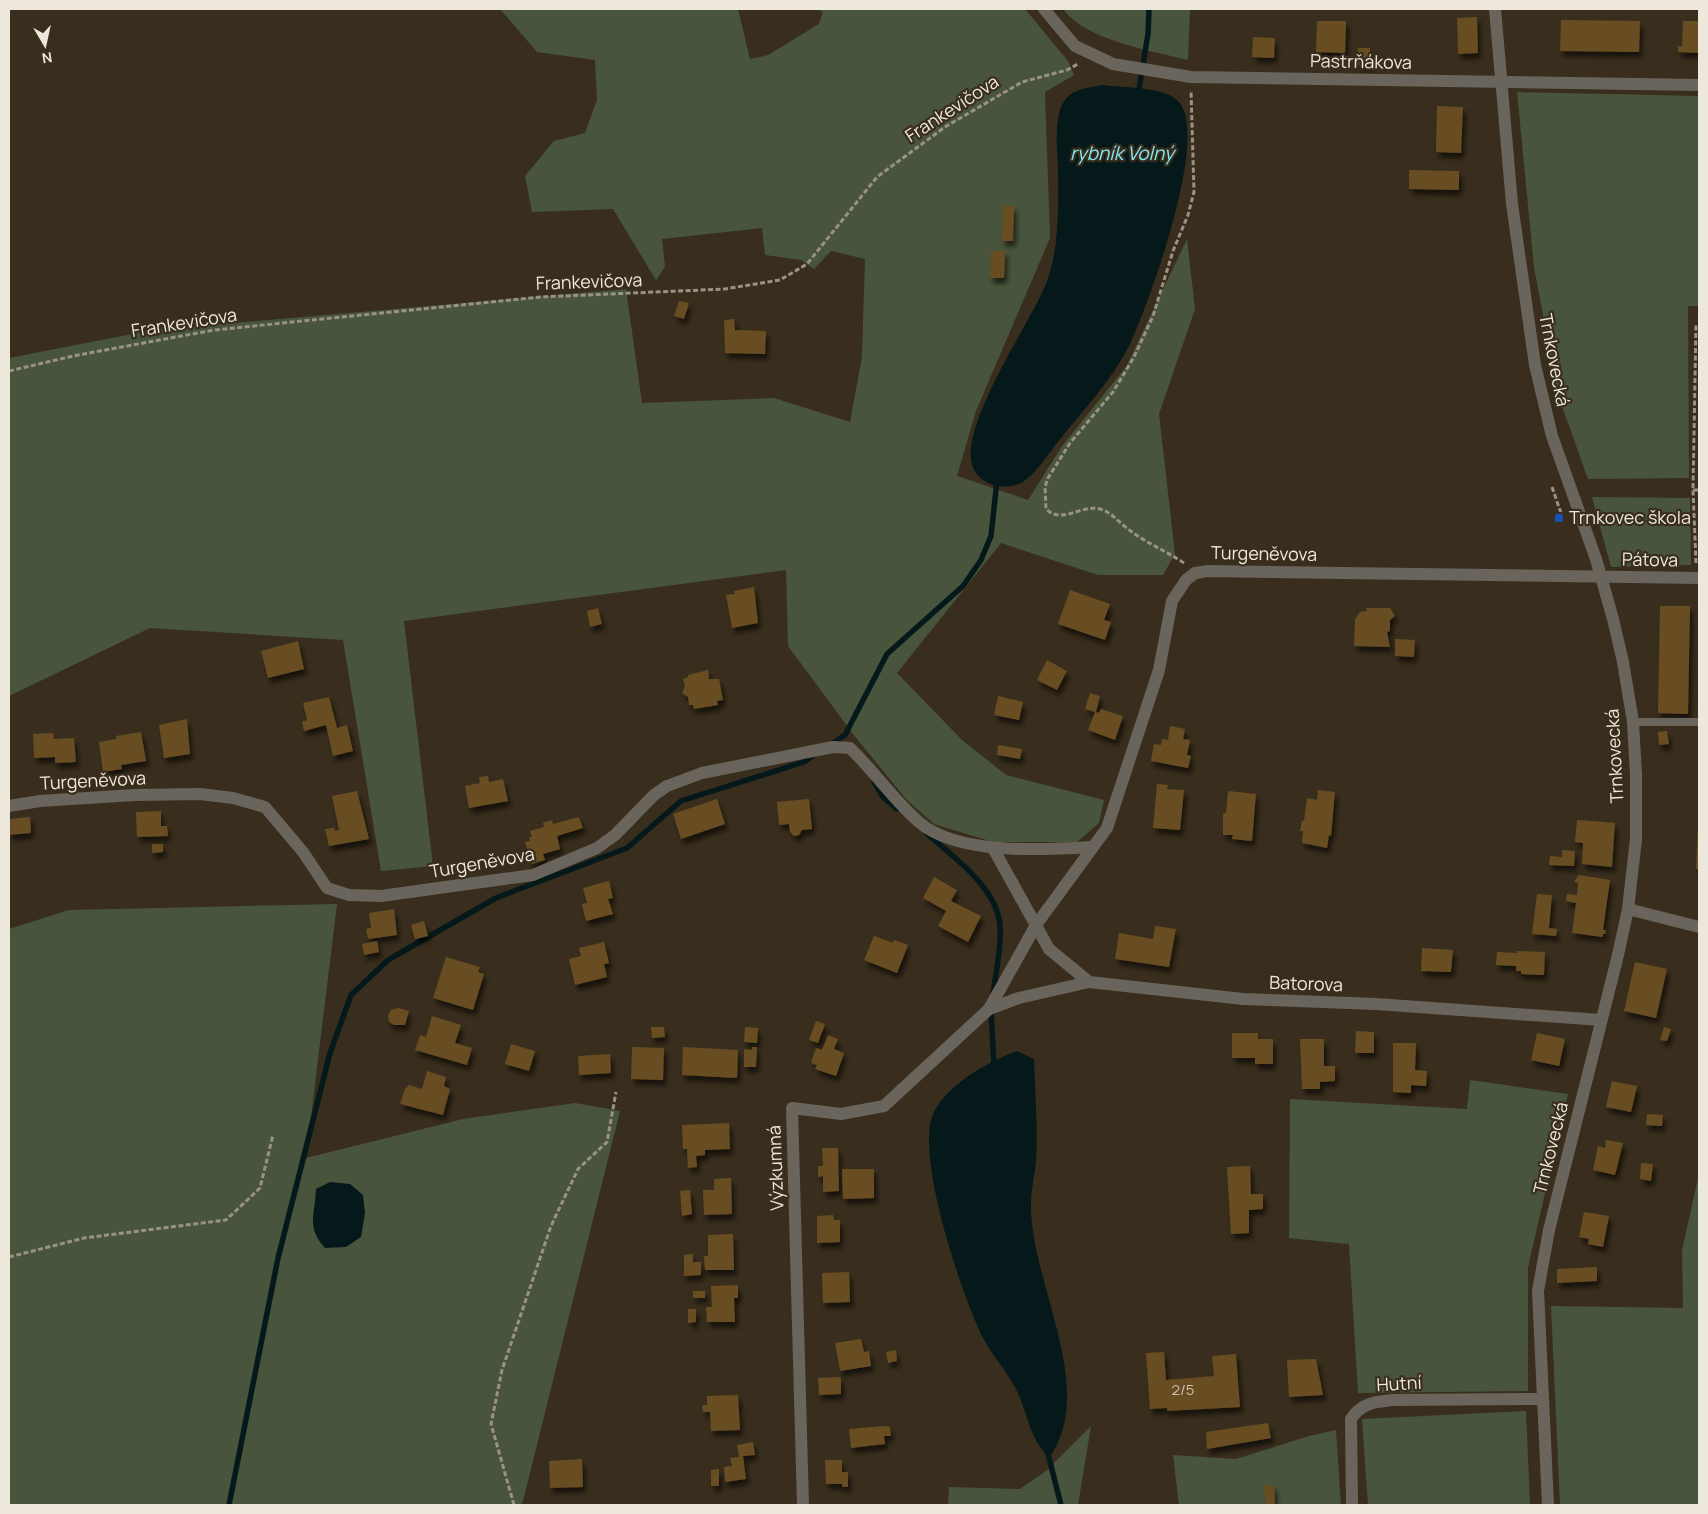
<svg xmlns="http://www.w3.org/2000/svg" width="1708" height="1514" font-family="Manrope,sans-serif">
<defs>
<filter id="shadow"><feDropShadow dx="3" dy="5.5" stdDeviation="2.5" flood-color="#0009"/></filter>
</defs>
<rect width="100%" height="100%" fill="#392e1d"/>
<!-- green -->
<g fill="#48553c" fill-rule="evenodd">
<polygon points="500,9 738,9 750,59 768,55 819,24 823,12 817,9 1025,9 1068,61 1074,75 1045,92 1050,238 976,411 957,476 1028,500 1062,446 1126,367 1187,239 1195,309 1159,414 1175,554 1163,575 1098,575 1001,543 897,673 962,740 1006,775 1104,800 1099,823 1077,842 993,842 934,824 906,799 853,734 788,646 786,570 404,621 433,866 381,871 343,640 150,628 9,696 9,358 153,330 626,289 642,403 774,398 850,422 862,357 865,259 831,251 814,269 801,260 765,255 762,228 662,239 665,267 656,280 613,209 532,212 525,176 554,141 585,133 597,100 595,60 537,52"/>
<path d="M1063,9H1190L1188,60C1152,51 1085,40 1063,9Z"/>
<polygon points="1517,92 1699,96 1699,306 1688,306 1689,478 1588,479 1558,395 1534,267"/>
<polygon points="1592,497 1690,498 1691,565 1611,567"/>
<path d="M337,904L306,1158L463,1119L575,1103L620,1111L523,1501L520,1505H9V929L69,910ZM316,1188L363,1195L315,1207Z"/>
<polygon points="1470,1080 1568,1094 1528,1267 1528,1391 1358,1393 1349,1244 1289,1238 1290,1099 1467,1109"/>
<polygon points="1699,1174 1699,1505 1560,1505 1551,1306 1683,1308 1682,1250"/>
<polygon points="1526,1411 1530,1505 1368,1505 1362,1419"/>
<polygon points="1091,1426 1078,1505 948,1505 949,1487 1020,1489 1046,1471"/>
<polygon points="1336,1430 1341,1505 1179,1505 1173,1455 1236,1459 1309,1436"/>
</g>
<!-- water -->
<g fill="#05191b">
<path d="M1103,85C1124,88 1165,86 1179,102C1210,137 1148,306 1129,346C1111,381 1085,408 1061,438C1049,452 1037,474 1021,483C1006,490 985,486 976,473C949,437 1034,319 1047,281C1060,245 1058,205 1058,167C1057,150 1054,118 1063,103C1072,88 1088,88 1103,85Z"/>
<path d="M1017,1051L1034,1059C1035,1093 1038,1128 1036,1161C1035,1175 1031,1189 1031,1203C1029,1280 1099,1389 1049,1458C1026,1432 1029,1414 1015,1387C1005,1369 991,1354 982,1336C961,1293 917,1161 932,1117C942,1087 989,1061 1017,1051Z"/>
<path d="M330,1182L350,1184L363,1195L365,1213L361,1237L346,1247L325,1248C306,1227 315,1215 316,1189Z"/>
</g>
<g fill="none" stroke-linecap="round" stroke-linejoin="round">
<!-- stream -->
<g stroke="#05191b" stroke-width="5.5">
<polyline points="1138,95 1148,34 1149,9"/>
<polyline points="832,744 845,735 887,654 963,586 981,560 991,536 997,480"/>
<polyline points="874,782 883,797 897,809"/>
<path d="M927,834C953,856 998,889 1000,926C1002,947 995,975 993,996"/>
<polyline points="991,1010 994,1066"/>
<polyline points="1047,1450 1061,1505"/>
<polyline points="229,1505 278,1258 330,1053 351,995 388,960 496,898 627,848 681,801 804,762 815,754"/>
</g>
</g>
<!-- building -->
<g fill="#674e22" filter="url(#shadow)">
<polygon points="1477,17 1478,53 1458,54 1457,18"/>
<polygon points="1561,20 1640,21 1639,52 1560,51"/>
<polygon points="1317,21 1346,21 1345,53 1316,52"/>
<polygon points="1683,21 1699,21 1699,53 1678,52 1678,46 1682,46"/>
<polygon points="1253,37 1275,38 1274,58 1252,57"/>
<rect x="1358" y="48" width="12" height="17"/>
<polygon points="1437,106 1463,107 1461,153 1436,152"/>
<polygon points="1409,170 1459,171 1459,190 1409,189"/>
<polygon points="1003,205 1014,206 1013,241 1002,241"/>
<polygon points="991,251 1005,251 1004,278 990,278"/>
<polygon points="679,301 689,303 684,319 674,316"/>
<polygon points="734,319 735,330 766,331 765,354 725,353 724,320"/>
<polygon points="754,587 758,623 732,628 726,595 735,594 734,591"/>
<polygon points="1070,590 1110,604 1104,620 1111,622 1105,640 1058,624"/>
<polygon points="1660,606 1690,606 1688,714 1658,713"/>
<polygon points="598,608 602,624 590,627 587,611"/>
<polygon points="1366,608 1390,608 1395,616 1390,620 1390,631 1387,632 1390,647 1354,646 1355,619 1360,612 1367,611"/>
<polygon points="1395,639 1415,640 1414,657 1395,656"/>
<polygon points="298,641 304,669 268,678 261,651"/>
<polygon points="1047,660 1067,671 1057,690 1037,680"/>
<polygon points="708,670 709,679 719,679 723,700 717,701 718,705 694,709 693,705 689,705 688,697 682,693 685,686 683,679 688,677 688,675"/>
<polygon points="1090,693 1100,696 1096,712 1099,713 1101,709 1123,716 1115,740 1088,730 1095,712 1085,709"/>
<polygon points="998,696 1023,702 1019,720 994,715"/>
<polygon points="329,697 337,728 347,725 353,751 333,756 326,725 304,731 302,722 307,720 303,703"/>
<polygon points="187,719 190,754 164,758 159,725"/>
<polygon points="1170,726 1185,729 1183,739 1190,740 1187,755 1191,756 1188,768 1151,761 1154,744 1161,745 1162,739 1168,740"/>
<polygon points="1667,731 1669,744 1659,745 1658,732"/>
<polygon points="141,732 146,761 121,765 122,769 103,772 99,742 117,739 116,736"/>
<polygon points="53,733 54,739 74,738 76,762 55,763 55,757 34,758 33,734"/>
<polygon points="998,745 1022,749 1020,759 997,755"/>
<polygon points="488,776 489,782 503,779 508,801 469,808 465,786 480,783 479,777"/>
<polygon points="1157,784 1168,785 1167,789 1184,790 1180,830 1153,828"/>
<polygon points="1318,790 1335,792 1331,836 1329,835 1327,848 1302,843 1303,831 1300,831 1302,820 1304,821 1307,798 1317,800"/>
<polygon points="357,791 369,839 329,846 325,829 334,828 335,831 339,830 332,796"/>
<polygon points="1228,791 1256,794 1252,841 1232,839 1233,835 1223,835 1223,813 1226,813"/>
<polygon points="717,799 725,824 681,839 673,814"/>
<polygon points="809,799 812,829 802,830 799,835 794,836 790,832 789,824 779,825 777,802"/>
<polygon points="161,811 161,826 167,826 168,836 137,837 136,812"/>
<polygon points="30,817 31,833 9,835 9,819"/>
<polygon points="579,817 583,828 557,836 560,849 543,854 545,860 532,864 525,842 530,841 529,837 532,837 530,831 544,827 543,823 552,820 553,824"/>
<polygon points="1577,820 1615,823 1612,867 1582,864 1583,843 1575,842"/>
<polygon points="1698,825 1699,825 1699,869 1696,869"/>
<polygon points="152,844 163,844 163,852 152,853"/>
<polygon points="1562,850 1575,851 1574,866 1549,865 1550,856 1562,857"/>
<polygon points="1579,875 1610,880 1603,930 1606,930 1605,934 1603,934 1603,937 1572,933 1576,903 1566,901 1567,894 1577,895 1578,883 1574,882"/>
<polygon points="934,877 957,890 951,901 981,916 968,942 938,926 946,911 923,898"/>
<polygon points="609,881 613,898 608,899 613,914 586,921 582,904 587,903 583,888"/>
<polygon points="1537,894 1552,895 1549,928 1557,929 1556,936 1532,934"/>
<polygon points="394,909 397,935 368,939 366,929 371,928 369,913"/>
<polygon points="424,921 428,936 415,939 411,925"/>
<polygon points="1155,926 1176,929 1169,967 1115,959 1119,933 1153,939"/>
<polygon points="874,936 893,943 894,940 908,945 897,973 864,960"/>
<polygon points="377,941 379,952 364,955 362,944"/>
<polygon points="604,942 609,963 604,964 607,977 575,985 569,959 581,956 579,948"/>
<polygon points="1422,948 1453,950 1451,972 1421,971"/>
<polygon points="1517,951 1545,952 1544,975 1521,974 1521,971 1516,971 1516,966 1496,965 1497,952 1517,953"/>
<polygon points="446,957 480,967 478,972 484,974 473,1010 433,998"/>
<polygon points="1635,962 1667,969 1656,1018 1624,1011"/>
<polygon points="398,1008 409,1011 405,1025 394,1025 389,1022 388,1016 391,1010"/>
<polygon points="432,1016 461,1025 455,1043 472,1048 467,1065 415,1050 420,1035 426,1037"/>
<polygon points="816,1021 825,1024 818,1043 809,1040"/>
<polygon points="651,1027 664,1027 665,1037 652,1038"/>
<polygon points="745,1027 758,1028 757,1043 744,1042"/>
<polygon points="1664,1027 1671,1029 1667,1041 1660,1040"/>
<polygon points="1356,1031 1374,1032 1374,1053 1355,1053"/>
<polygon points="1232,1033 1258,1033 1258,1039 1273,1039 1273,1064 1255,1064 1255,1058 1232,1058"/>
<polygon points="1537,1033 1565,1039 1559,1066 1531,1060"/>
<polygon points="828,1035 838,1039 834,1049 844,1053 836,1076 815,1069 817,1065 811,1063 816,1048 822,1050"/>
<polygon points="1300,1039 1324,1039 1324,1066 1335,1066 1335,1081 1320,1082 1320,1089 1302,1089"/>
<polygon points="1393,1043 1416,1043 1415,1070 1427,1071 1426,1086 1411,1085 1411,1093 1393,1092"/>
<polygon points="511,1044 535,1051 529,1071 505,1064"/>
<polygon points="632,1047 664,1048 663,1080 631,1079"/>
<polygon points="683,1047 738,1050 737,1078 682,1075"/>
<polygon points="752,1047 757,1047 756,1067 744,1067 744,1049 752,1050"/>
<polygon points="610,1054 611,1073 579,1075 578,1056"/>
<polygon points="427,1071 446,1077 444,1086 450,1089 443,1115 400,1104 405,1089 409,1085 422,1089"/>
<polygon points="1612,1081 1637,1086 1631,1112 1606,1107"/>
<polygon points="1647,1114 1663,1115 1662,1126 1646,1125"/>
<polygon points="729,1123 730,1149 705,1150 705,1155 696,1156 697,1167 688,1168 687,1149 683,1149 682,1125"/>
<polygon points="1606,1140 1623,1143 1615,1175 1593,1170 1598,1146 1605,1148"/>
<polygon points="822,1148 838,1148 839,1191 823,1192 823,1176 818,1177 818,1166 823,1166"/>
<polygon points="1641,1163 1653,1164 1651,1181 1640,1179"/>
<polygon points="1250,1166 1251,1194 1263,1194 1263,1209 1249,1210 1249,1233 1231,1234 1227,1167"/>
<polygon points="842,1169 874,1169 874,1198 843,1199"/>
<polygon points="731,1178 732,1214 704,1215 703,1190 714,1190 714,1179"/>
<polygon points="690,1190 692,1214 682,1216 680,1191"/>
<polygon points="1584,1212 1609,1216 1603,1247 1588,1244 1589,1239 1579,1237"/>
<polygon points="833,1215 834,1220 840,1220 840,1242 817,1243 817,1216"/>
<polygon points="733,1234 734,1270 705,1270 704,1256 708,1256 708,1235"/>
<polygon points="693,1254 693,1262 701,1262 701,1275 684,1276 684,1255"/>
<polygon points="1597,1267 1597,1281 1557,1283 1557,1269"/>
<polygon points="849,1272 850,1302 823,1303 822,1273"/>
<polygon points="738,1285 738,1298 734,1298 735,1322 707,1322 706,1307 712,1307 711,1286"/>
<rect x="693" y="1291" width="12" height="7"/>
<polygon points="688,1309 696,1309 696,1322 688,1323"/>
<polygon points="861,1339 864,1352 869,1351 871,1366 840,1371 835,1343"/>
<polygon points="896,1350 897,1361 888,1363 886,1352"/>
<polygon points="1164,1352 1166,1380 1214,1376 1212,1356 1236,1354 1240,1407 1167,1411 1167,1408 1150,1409 1146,1353"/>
<polygon points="1316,1359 1323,1395 1289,1397 1287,1360"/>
<polygon points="841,1377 841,1394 819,1395 818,1378"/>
<polygon points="738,1395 740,1430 711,1431 710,1412 703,1412 702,1405 707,1405 707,1396"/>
<polygon points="1268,1423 1271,1438 1207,1449 1206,1432"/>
<polygon points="883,1426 890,1427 891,1436 884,1436 885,1444 851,1448 849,1429"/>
<polygon points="753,1442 755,1455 743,1456 746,1479 725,1482 724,1467 732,1466 730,1458 739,1457 737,1445"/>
<polygon points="582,1459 583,1487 550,1488 549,1461"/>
<polygon points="825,1460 842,1460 842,1472 848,1472 848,1487 842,1487 842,1484 826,1484"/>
<polygon points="719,1469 719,1486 711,1486 711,1470"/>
<polygon points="1264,1485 1274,1485 1275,1505 1266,1505"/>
</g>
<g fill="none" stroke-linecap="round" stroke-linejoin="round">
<!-- path -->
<g stroke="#9a9284" stroke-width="3" stroke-dasharray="5 2.5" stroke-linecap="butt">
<polyline points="9,371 73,356 214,330 540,297 725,289 780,280 807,264 877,177 945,127 1022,82 1067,70 1078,64"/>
<polyline points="1552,487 1562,516"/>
<polyline points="1693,490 1699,490"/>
<path d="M1184,563C1163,549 1141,541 1122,524C1115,518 1110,512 1100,509C1081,504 1062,525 1046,509L1045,487L1048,478L1070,443L1113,392L1134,357L1153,316L1173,251L1188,215L1194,192L1191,90"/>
<polyline points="1696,563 1693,490 1696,324"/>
<polyline points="9,1257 84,1238 226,1220 260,1188 273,1135"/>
<polyline points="514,1505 491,1424 502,1370 551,1226 578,1169 607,1142 616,1092"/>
</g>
<!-- lane -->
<polyline stroke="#69655c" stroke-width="8" points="1633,722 1699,722"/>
<!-- street -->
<g stroke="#69655c" stroke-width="12">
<polyline points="1044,9 1075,46 1113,64 1191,77 1699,85"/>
<polyline points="1495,9 1512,204 1535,365 1552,436 1596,559 1613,619 1623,662 1633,722 1636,775 1636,839 1628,909 1618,955 1549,1230 1538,1291 1548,1505"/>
<path d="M9,806L40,801L134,795L200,794L233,798L265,807L303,852L327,888L349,895L381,896L533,875L597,848L615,835L654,795L667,786L702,773L833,747L850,748C875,772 894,801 920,823C958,855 1044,850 1091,847"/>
<polyline points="993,848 1049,949 1089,982 1243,999 1376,1004 1601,1020"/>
<polyline points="1628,909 1699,927"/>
<polyline points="989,1009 1019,998 1089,982"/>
<polyline points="803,1505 792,1108 841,1114 884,1106 989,1009 1036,925 1107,828 1159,670 1172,601 1186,580 1195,573 1208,571 1699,578"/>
<path d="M1352,1505L1351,1419C1361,1403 1375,1402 1392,1400L1542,1399"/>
</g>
</g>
<!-- markers -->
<rect fill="#1a4fb4" stroke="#392e1d" stroke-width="2" x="1554" y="513" width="10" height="10" rx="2.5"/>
<g text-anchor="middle" stroke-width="4.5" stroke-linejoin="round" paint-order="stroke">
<!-- number labels -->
<g font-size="15" fill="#ccc1ae">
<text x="1183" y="1395">2/5</text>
</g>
<!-- street labels -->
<g font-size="18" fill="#ede7dc" stroke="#392e1d">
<text transform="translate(1361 62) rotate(1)" y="6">Pastrňákova</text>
<text transform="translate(952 109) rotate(-33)" y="6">Frankevičova</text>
<text transform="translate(589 282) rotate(-2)" y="6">Frankevičova</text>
<text transform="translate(184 323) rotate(-9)" y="6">Frankevičova</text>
<text transform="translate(1554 360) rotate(79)" y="6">Trnkovecká</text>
<text transform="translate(1264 554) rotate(1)" y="6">Turgeněvova</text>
<text transform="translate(1650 560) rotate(1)" y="6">Pátova</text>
<text transform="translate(1615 756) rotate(-93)" y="6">Trnkovecká</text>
<text transform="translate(93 781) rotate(-3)" y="6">Turgeněvova</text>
<text transform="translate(482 863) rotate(-10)" y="6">Turgeněvova</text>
<text transform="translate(1306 984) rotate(2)" y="6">Batorova</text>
<text transform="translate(1551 1148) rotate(-76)" y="6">Trnkovecká</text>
<text transform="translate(776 1168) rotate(-92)" y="6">Výzkumná</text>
<text transform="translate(1399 1384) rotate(-3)" y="6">Hutní</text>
</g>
<!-- poi labels -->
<g font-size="18" fill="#ede7dc" stroke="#392e1d" text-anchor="start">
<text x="1569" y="524">Trnkovec škola</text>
</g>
<!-- water labels -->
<g font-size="19" font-style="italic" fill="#81eaf3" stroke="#392e1d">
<text x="1122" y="160">rybník Volný</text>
</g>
</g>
<!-- border -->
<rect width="1708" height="1514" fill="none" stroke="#ede7dc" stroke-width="20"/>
<!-- north arrow -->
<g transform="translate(45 45) rotate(171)" stroke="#392e1d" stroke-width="4" paint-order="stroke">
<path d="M0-4L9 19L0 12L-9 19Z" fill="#ede7dc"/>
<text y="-8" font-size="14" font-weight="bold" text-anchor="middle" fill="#ede7dc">N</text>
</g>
</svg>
